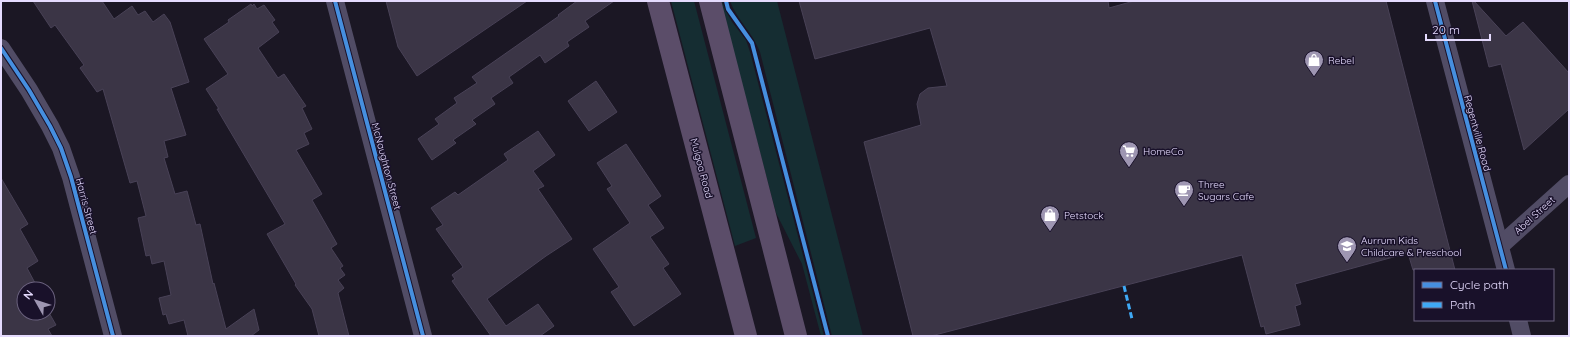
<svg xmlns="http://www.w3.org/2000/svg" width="1570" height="337" font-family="Quicksand,sans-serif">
<rect width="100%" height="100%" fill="#1b1724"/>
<!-- green -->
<g fill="#152d32">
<polygon points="671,1 694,1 756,238 735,246"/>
<polygon points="720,1 722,1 726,11 732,22 746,40 750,52 824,336 821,336 802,264 776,213"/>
<path d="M730,1H777L863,336H832L760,52C753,33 737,20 730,1Z"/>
</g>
<!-- building -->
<g fill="#3b3546" stroke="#494257">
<polygon points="33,1 102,1 114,19 132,6 138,15 145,11 153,22 164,14 170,22 189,82 171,88 186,135 164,141 168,157 164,158 175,194 187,191 196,225 200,224 213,284 214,283 226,329 254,309 259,330 251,336 188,336 184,320 169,324 166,314 163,315 159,298 171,295 164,261 152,264 150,255 146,256 138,218 146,216 137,181 130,183 103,89 97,92 80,68 84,65 55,25 51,28"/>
<polygon points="386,1 527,1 417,76 398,47"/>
<polygon points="577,1 614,1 585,21 589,27 567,42 569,46 545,63 540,55 509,77 513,83 491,98 495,104 472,120 476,124 453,140 456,143 432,160 418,139 439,124 435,119 457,103 454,98 477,83 472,77 559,16 558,15"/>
<polygon points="799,1 1108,1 1109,8 1134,1 1386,1 1455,270 1413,270 1408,253 1295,284 1301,304 1295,306 1300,325 1266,334 1264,326 1261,327 1242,255 931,336 913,336 864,142 921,125 917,104 920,94 928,88 947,86 930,28 815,59"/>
<polygon points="1472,1 1474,1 1506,36 1523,22 1569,73 1569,109 1524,150 1501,64 1489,67"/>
<polygon points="251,4 252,6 254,4 257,9 264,5 275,20 272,22 279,32 258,48 278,78 284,74 306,106 302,108 312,129 304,133 309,144 296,150 322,194 312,200 337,244 331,248 343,266 340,268 345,275 338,280 344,288 338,293 349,336 319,336 312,309 295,285 296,284 267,234 285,224 217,109 219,109 206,89 228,74 204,39 229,22 228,20"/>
<polygon points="596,81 617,112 589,131 568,101"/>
<polygon points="538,131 555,155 533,171 544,186 538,189 572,239 546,256 487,299 506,326 538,304 554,326 540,336 491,336 452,281 455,279 452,275 463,267 436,229 443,225 431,208 455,192 458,195 508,160 504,154"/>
<polygon points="626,144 661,196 648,205 664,228 650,237 669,264 663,268 681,294 634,326 611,292 619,287 593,249 630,223 607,189 612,186 597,163"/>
<polygon points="1,178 28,224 20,229 38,261 27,268 35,283 33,284 35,289 24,289 24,313 48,313 48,311 56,325 48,329 52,336 1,336"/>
</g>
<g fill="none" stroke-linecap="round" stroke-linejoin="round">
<!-- minor -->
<g stroke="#514c65" stroke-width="18">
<polyline points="335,1 423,336"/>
<polyline points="1435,1 1506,270"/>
<polyline points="1,48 29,90 50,126 61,148 71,177 113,336"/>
<polyline points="1500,246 1569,184"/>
<polyline points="1518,320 1522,336"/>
</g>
<!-- primary -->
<g stroke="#5b4d69" stroke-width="22">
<polyline points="658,1 746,336"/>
<polyline points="710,1 796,336"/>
</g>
<!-- quiet -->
<polyline stroke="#3fa9f5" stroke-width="3" stroke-dasharray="6 3" stroke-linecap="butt" points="1124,286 1132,319"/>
<!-- cycleway casing -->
<g stroke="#19112a" stroke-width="6">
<g id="cycleway">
<polyline points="335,1 423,336"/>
<polyline points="726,1 728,9 752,43 828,336"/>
<polyline points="1435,1 1506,270"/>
<polyline points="1,48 29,90 50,126 61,148 71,177 113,336"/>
</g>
</g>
<!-- cycleway -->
<use href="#cycleway" stroke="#468fdf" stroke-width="4"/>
</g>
<!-- icons -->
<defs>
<g id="shop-pin" transform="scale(1)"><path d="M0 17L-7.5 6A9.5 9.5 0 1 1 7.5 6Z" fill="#9e96b2" stroke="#19112a"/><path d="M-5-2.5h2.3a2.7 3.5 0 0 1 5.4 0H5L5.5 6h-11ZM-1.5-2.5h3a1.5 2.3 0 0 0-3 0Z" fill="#fff"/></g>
<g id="supermarket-pin" transform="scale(1)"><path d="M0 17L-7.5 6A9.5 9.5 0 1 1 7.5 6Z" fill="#9e96b2" stroke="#19112a"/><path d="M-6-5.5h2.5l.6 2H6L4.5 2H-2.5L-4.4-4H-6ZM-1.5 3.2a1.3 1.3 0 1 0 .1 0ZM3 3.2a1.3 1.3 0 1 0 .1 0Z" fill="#fff"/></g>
<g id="cafe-pin" transform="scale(1)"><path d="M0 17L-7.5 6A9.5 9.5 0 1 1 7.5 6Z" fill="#9e96b2" stroke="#19112a"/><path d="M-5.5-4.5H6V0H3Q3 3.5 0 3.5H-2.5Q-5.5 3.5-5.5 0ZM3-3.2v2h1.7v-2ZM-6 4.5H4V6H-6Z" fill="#fff"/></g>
<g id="school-pin" transform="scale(1)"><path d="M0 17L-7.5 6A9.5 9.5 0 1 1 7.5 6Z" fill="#9e96b2" stroke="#19112a"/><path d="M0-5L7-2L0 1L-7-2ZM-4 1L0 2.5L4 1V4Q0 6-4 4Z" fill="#fff"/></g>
</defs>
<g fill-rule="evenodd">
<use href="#shop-pin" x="1314" y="60"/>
<use href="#supermarket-pin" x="1129" y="151"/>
<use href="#cafe-pin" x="1184" y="190"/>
<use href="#shop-pin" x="1050" y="215"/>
<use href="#school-pin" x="1347" y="246"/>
</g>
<g text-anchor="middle" stroke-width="3" stroke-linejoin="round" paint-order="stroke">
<!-- poi labels -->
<g font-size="10" fill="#e5dbfe" stroke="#19112a" text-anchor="start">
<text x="1328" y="64">Rebel</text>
<text x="1143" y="155">HomeCo</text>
<text x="1198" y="188">Three<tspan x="1198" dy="12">Sugars Cafe</tspan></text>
<text x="1064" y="219">Petstock</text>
<text x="1361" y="244">Aurrum Kids<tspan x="1361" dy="12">Childcare &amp; Preschool</tspan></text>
</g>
<!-- street labels -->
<g font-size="10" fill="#e5dbfe" stroke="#19112a">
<text transform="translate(1478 133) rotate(75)" y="4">Regentville Road</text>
<text transform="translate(387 166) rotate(75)" y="4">McNaughton Street</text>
<text transform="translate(702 168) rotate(75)" y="4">Mulgoa Road</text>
<text transform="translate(87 206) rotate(75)" y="4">Harris Street</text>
<text transform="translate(1534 215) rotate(-42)" y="4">Abel Street</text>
</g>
</g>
<!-- border -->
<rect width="1570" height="337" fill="none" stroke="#e5dbfe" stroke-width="4"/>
<!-- legend -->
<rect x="1414" y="269" width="140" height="52" fill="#19112a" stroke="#6b627f"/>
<rect x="1422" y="282" width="20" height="6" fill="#468fdf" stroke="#6b627f"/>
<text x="1450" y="289" font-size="12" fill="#e5dbfe">Cycle path</text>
<rect x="1422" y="302" width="20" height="6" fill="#3fa9f5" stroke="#6b627f"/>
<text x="1450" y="309" font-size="12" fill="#e5dbfe">Path</text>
<!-- north arrow -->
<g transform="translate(36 301) rotate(309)"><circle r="19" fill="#19112a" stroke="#6b627f"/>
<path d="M0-3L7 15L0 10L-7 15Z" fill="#9e96b2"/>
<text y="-6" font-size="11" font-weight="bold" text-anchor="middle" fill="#e5dbfe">N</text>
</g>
<!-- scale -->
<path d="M1426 34v6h64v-6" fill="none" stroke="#e5dbfe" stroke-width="2"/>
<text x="1432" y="34" font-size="12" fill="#e5dbfe" stroke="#19112a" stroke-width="3" paint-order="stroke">20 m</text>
</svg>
